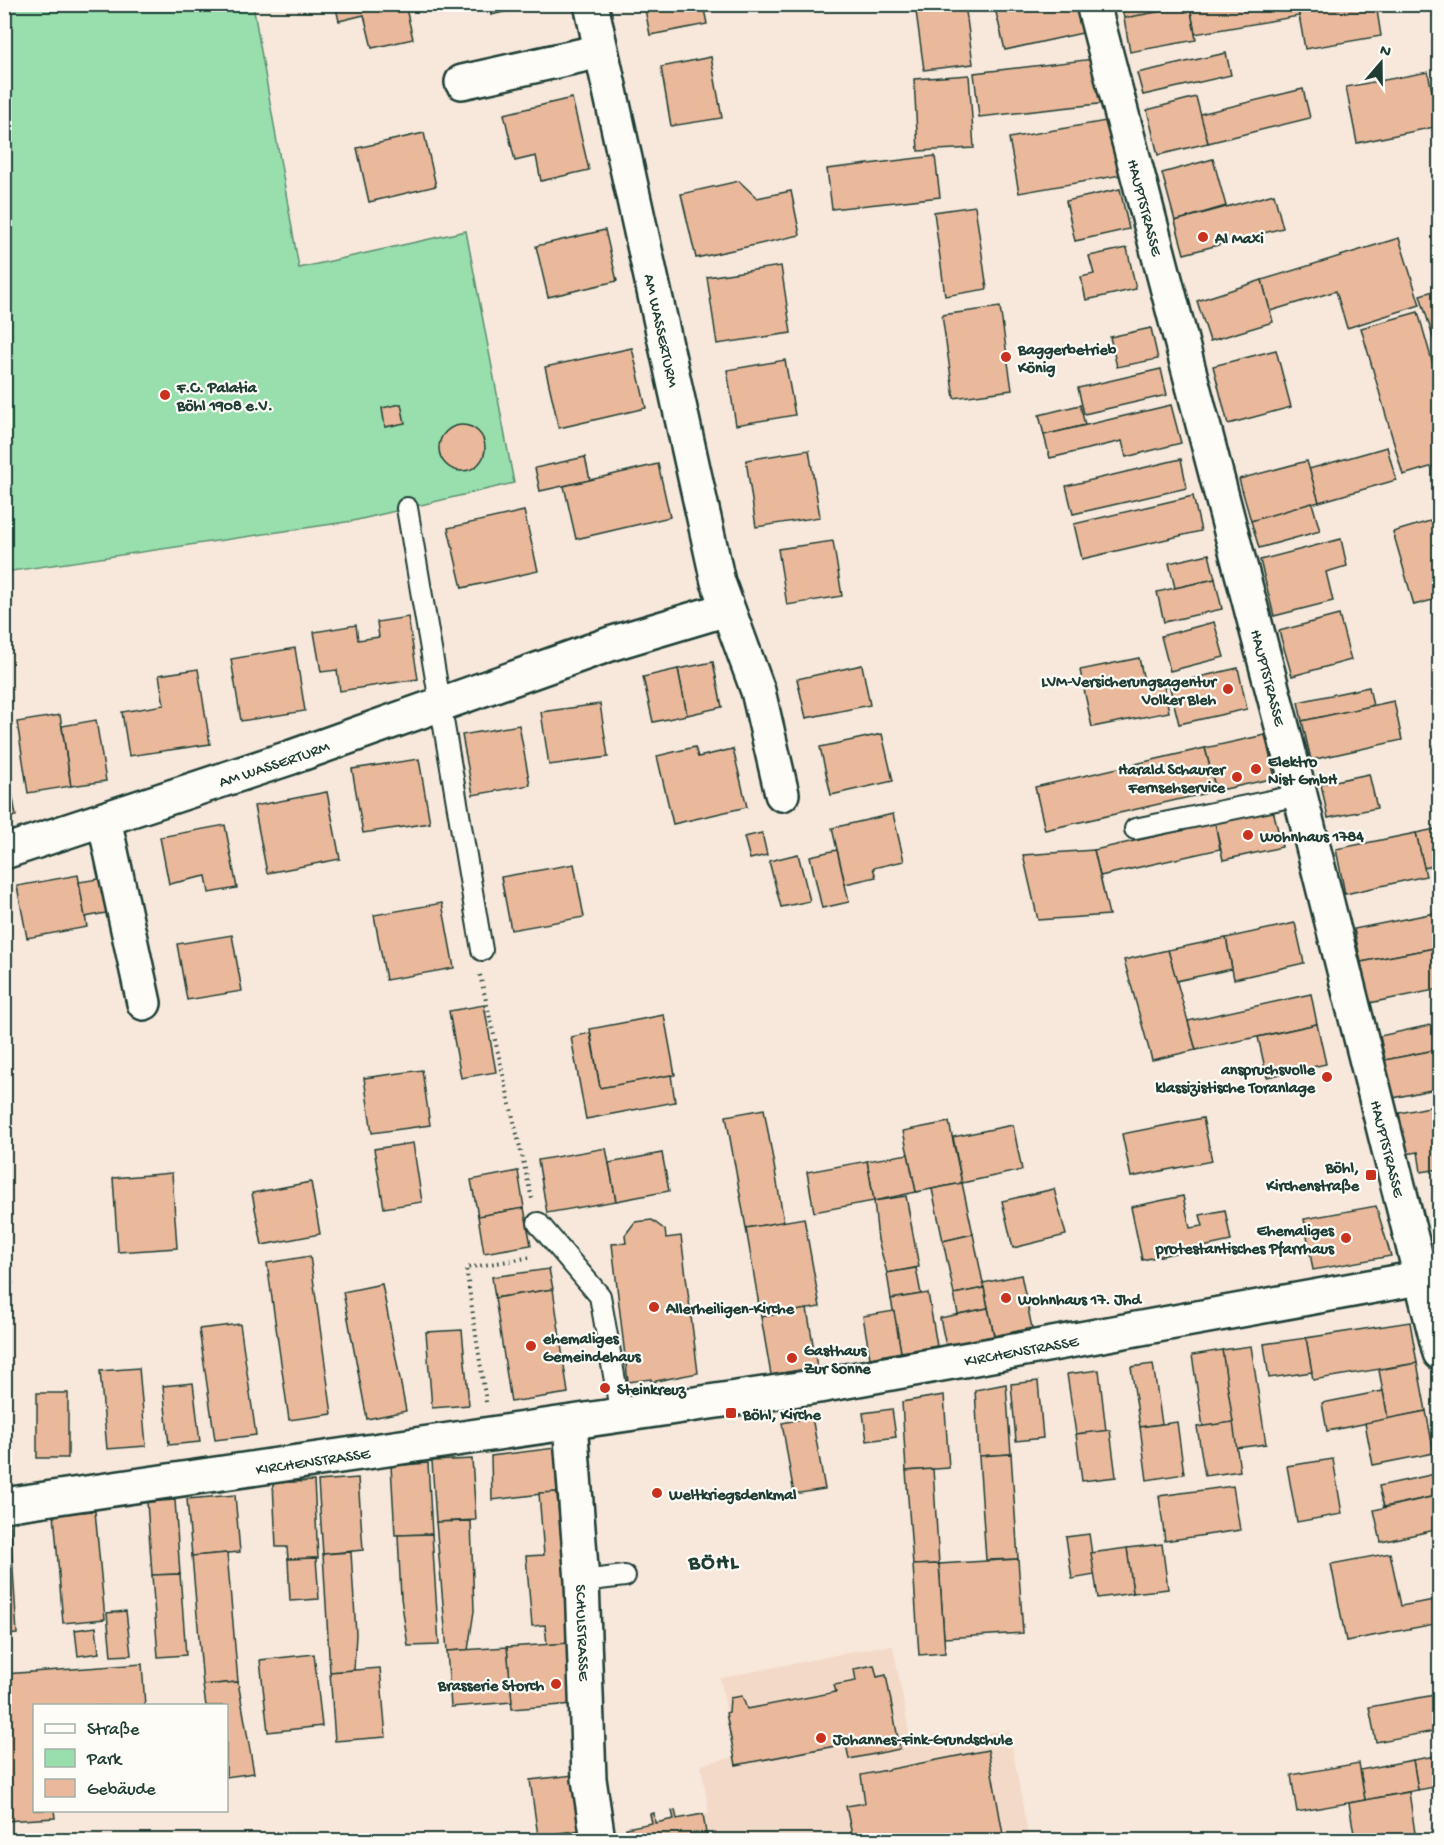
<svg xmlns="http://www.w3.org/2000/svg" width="1444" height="1845" font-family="'Gochi Hand',sans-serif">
<rect width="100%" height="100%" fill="#f7e8db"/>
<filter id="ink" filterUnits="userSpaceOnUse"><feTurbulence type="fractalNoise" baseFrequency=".0167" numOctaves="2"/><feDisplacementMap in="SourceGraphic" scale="12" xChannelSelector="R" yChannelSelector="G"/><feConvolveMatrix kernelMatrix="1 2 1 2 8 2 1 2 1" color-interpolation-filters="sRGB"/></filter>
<g filter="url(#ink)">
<!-- built -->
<polygon fill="#f3dac8" points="893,1646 912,1747 1009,1729 1029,1840 708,1840 703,1815 709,1813 701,1766 706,1763 735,1757 720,1678 876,1647"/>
<!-- green -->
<polygon fill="#98dfad" stroke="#5c8e70" stroke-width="1.5" points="5,5 253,5 299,268 466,231 514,483 353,521 5,572"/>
<!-- building -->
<g fill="#eab99b" stroke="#1f3d34" stroke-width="1.5">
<polygon points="335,4 405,4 413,39 372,48 364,15 339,21"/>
<polygon points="489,4 536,4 491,15"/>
<polygon points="644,4 703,4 707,24 650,35"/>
<polygon points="915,4 965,4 973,64 924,70"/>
<polygon points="994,4 1080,4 1087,32 1005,50"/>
<polygon points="1121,4 1200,4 1200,5 1124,18"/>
<polygon points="1297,4 1376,4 1381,36 1305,49"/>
<polygon points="1297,4 1299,16 1195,34 1190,6"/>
<polygon points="1190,6 1196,40 1130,52 1124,18"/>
<polygon points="1226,53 1231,75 1143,95 1137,73"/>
<polygon points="711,57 722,118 671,126 661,67"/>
<polygon points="1102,58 1107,103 979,117 974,73"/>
<polygon points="1428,72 1439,126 1357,143 1346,87"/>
<polygon points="969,75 974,148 918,151 914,79"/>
<polygon points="1303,89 1310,118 1208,143 1200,114"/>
<polygon points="1196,97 1208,143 1158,155 1147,110"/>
<polygon points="572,98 589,170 541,181 536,156 515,161 504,114"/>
<polygon points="1117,119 1127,174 1019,193 1009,138"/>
<polygon points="424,133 436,186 369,202 357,148"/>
<polygon points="935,156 940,197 832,209 827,169"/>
<polygon points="1213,159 1226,206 1175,221 1162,173"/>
<polygon points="739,181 757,198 791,191 800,235 696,258 681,194"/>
<polygon points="1120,189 1129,229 1075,241 1066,201"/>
<polygon points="1274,194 1283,228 1184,254 1175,221"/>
<polygon points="975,206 987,289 945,296 934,212"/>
<polygon points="605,230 617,281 548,297 536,246"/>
<polygon points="1399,238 1420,305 1347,328 1336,291 1270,311 1262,280"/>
<polygon points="1127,248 1136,289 1086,300 1081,277 1094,274 1089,256"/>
<polygon points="781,266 791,333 717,344 707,277"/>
<polygon points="1262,280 1273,322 1210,341 1197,301"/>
<polygon points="1440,289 1440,360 1420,295"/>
<polygon points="1000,307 1012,390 954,398 942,315"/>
<polygon points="1418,312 1440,389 1440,464 1403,475 1361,328"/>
<polygon points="1151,328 1158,359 1117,367 1110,337"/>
<polygon points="632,348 646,408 559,428 545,367"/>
<polygon points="1276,350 1291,407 1228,424 1213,366"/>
<polygon points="785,360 795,415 736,425 727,370"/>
<polygon points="1161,369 1167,395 1084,414 1078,388"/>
<polygon points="401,404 405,423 385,427 382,408"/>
<polygon points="1080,405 1085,425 1044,435 1039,415"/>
<polygon points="1171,405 1181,443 1126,457 1122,441 1050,458 1044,435"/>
<circle cx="462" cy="448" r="23"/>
<polygon points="1387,447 1396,480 1319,502 1309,469"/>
<polygon points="809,450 820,517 756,527 746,460"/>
<polygon points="585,457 590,480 540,491 535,468"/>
<polygon points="1181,459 1187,488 1073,514 1066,486"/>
<polygon points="1307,461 1319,502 1251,521 1239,479"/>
<polygon points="658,464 670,517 576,539 564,486"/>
<polygon points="1193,496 1201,531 1082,559 1074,524"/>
<polygon points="1312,503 1320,531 1259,548 1251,521"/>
<polygon points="524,511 538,571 462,588 448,528"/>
<polygon points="1440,518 1440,598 1414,605 1393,532"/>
<polygon points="1341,539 1347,566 1326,572 1333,601 1274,616 1260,560"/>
<polygon points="833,541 842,596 787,605 778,549"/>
<polygon points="1209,554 1215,579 1175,588 1169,563"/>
<polygon points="1215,579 1222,609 1164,622 1157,592"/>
<polygon points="1339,615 1351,660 1292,676 1279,631"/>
<polygon points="408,617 418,679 340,691 337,670 321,672 314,632 356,625 358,640 379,637 377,622"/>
<polygon points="1214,622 1224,657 1170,671 1161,636"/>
<polygon points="295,648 305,711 241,721 231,659"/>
<polygon points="1139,658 1145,685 1163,681 1169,712 1092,727 1080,670"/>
<polygon points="713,662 722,707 687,715 678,669"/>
<polygon points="862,665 870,705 806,718 797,679"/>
<polygon points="1238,668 1247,709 1179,724 1169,684"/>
<polygon points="198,669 210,744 129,756 122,712 164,705 159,675"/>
<polygon points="678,669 687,715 653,722 643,677"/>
<polygon points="1369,687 1373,706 1302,721 1298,702"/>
<polygon points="1394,701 1402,740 1311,760 1302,721"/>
<polygon points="600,704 608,757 549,765 541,712"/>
<polygon points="60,715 71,786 28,793 17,722"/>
<polygon points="96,720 106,781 71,786 62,726"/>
<polygon points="519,725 530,785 473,795 462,735"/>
<polygon points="882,734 893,781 831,795 820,747"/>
<polygon points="1265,735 1275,778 1216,791 1205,748"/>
<polygon points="4,746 16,816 4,818"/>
<polygon points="695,747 698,757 733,749 747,807 673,824 657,756"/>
<polygon points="1205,748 1216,791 1045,830 1035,787"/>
<polygon points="419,759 430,823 363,833 352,769"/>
<polygon points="1369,774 1377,808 1328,818 1321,784"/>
<polygon points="327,792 340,859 267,873 254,806"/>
<polygon points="1273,810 1282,847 1223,860 1215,823"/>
<polygon points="893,814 904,861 873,868 876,877 845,884 832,828"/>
<polygon points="1215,823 1220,849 1100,876 1094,850"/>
<polygon points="225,825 237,888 209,893 206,876 169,884 160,837"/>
<polygon points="1440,828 1440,864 1424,868 1416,833"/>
<polygon points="762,833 767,855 750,859 744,837"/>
<polygon points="1416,833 1426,876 1345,894 1336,849"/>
<polygon points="837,850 849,902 822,908 810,856"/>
<polygon points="1094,850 1109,915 1038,920 1023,855"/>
<polygon points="798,854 810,901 781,907 769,861"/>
<polygon points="574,864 584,917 511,930 501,877"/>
<polygon points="78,875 87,927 27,938 17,886"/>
<polygon points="104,878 111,912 85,917 79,882"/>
<polygon points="442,903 454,968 386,980 374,915"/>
<polygon points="1440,912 1440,947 1361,962 1354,929"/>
<polygon points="1295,923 1304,963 1234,979 1226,938"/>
<polygon points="232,935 242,991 187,1000 177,944"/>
<polygon points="1226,938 1232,969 1176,981 1168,950"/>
<polygon points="1440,947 1440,989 1369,1003 1361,962"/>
<polygon points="1168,950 1196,1050 1152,1060 1124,960"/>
<polygon points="1311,994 1317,1024 1196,1050 1188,1021"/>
<polygon points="484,1005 496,1072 461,1078 449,1011"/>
<polygon points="664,1015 675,1075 600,1088 590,1029"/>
<polygon points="1440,1023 1440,1049 1385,1060 1380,1036"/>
<polygon points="1317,1024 1326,1064 1267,1077 1258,1037"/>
<polygon points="590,1033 600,1088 671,1075 675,1102 586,1119 571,1037"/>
<polygon points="1440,1049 1440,1088 1393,1098 1385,1060"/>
<polygon points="422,1070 430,1125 372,1133 364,1078"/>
<polygon points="1440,1105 1440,1169 1421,1172 1418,1152 1407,1154 1399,1113"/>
<polygon points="764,1109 784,1222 746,1228 726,1116"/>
<polygon points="1203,1118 1212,1161 1131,1177 1122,1134"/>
<polygon points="949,1122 962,1183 916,1192 903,1131"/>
<polygon points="1013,1125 1022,1170 962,1183 953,1137"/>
<polygon points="413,1143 422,1202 384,1208 374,1149"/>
<polygon points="606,1148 616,1201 547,1213 538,1160"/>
<polygon points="662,1153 669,1191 616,1201 609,1163"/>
<polygon points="908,1154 916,1192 874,1201 867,1161"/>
<polygon points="867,1161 874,1201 814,1212 807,1172"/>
<polygon points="518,1171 524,1208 478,1216 471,1180"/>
<polygon points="172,1173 177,1248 118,1252 113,1178"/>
<polygon points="311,1182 320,1234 262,1245 252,1193"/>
<polygon points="962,1183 973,1234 943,1241 932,1189"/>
<polygon points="1054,1189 1066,1235 1013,1248 1002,1201"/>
<polygon points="906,1196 919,1267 887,1273 878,1240 874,1201"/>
<polygon points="1183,1196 1190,1228 1203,1226 1200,1215 1225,1210 1231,1241 1142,1260 1131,1207"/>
<polygon points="1376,1206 1391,1256 1313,1270 1304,1219"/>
<polygon points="524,1208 531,1245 484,1253 478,1216"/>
<polygon points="804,1218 820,1307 761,1317 746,1228"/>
<polygon points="652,1220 665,1230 666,1238 681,1236 698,1373 651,1382 651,1379 628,1382 612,1244 626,1243 625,1235 635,1222"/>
<polygon points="973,1234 984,1288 954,1294 943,1241"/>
<polygon points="4,1238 13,1284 4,1286"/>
<polygon points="310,1256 332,1414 289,1420 267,1263"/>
<polygon points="916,1268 921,1294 891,1299 887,1273"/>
<polygon points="549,1269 553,1289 495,1298 492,1277"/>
<polygon points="1021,1275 1032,1328 994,1336 983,1283"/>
<polygon points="382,1284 406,1411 367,1419 343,1292"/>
<polygon points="984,1288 988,1308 958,1314 954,1294"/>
<polygon points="553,1289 568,1393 511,1402 495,1298"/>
<polygon points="928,1293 937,1346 901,1352 891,1299"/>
<polygon points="988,1308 994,1336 946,1346 940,1318"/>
<polygon points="807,1309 817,1367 771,1375 761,1317"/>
<polygon points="894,1311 901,1352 870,1358 863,1316"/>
<polygon points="1410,1322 1417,1363 1313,1380 1306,1338"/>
<polygon points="240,1324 256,1435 215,1440 199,1329"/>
<polygon points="462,1330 469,1405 432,1408 426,1332"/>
<polygon points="1306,1338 1312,1372 1269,1378 1264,1344"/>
<polygon points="1251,1346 1266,1444 1236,1448 1222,1350"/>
<polygon points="1222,1350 1233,1422 1203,1427 1192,1355"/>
<polygon points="1417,1363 1426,1411 1388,1419 1379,1370"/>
<polygon points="1153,1364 1162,1424 1140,1427 1131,1367"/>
<polygon points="139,1368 146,1446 107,1449 100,1371"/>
<polygon points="1099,1370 1106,1431 1076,1434 1067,1374"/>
<polygon points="1038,1381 1043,1438 1016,1441 1011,1384"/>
<polygon points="193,1383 200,1442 169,1445 163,1386"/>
<polygon points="1006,1384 1011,1454 979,1456 975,1390"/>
<polygon points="1383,1391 1388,1419 1327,1431 1322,1403"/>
<rect x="37" y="1393" width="31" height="65"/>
<polygon points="944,1395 949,1468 906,1471 902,1402"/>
<polygon points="892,1409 896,1437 867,1441 863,1413"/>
<polygon points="1426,1411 1434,1453 1373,1465 1365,1423"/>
<polygon points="812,1417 825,1489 794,1494 782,1423"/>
<polygon points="1177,1422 1184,1474 1147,1480 1140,1427"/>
<polygon points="1233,1422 1240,1471 1205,1476 1197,1427"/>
<polygon points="1110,1430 1116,1477 1082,1481 1076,1434"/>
<polygon points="555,1448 557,1492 492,1500 491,1456"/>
<polygon points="1011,1454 1018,1559 986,1560 979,1456"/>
<polygon points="472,1459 476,1520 436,1522 432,1461"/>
<polygon points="1333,1459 1342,1514 1297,1522 1287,1466"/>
<polygon points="428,1463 432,1534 395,1535 391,1466"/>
<polygon points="933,1469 939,1564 913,1565 906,1471"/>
<polygon points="1440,1473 1440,1495 1384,1507 1379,1486"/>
<polygon points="358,1478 363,1550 323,1554 318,1481"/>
<polygon points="314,1481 318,1558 288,1559 287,1547 276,1547 273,1483"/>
<polygon points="1233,1486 1240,1530 1165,1541 1159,1496"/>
<polygon points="557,1492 570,1643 547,1645 545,1625 532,1626 526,1556 544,1555 539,1493"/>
<polygon points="235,1495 240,1552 192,1556 187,1499"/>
<polygon points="1440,1495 1440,1529 1381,1542 1374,1510"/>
<polygon points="175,1500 180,1574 152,1575 147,1502"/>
<polygon points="95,1511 105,1619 63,1623 54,1514"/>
<polygon points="10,1521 17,1634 4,1635 4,1522"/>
<polygon points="471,1521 474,1611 468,1650 447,1651 436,1522"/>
<polygon points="432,1534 439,1645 408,1646 401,1598 398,1535"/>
<polygon points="1089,1534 1095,1575 1072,1579 1066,1537"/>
<polygon points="1162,1544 1168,1589 1133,1593 1127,1548"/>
<polygon points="1127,1548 1133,1593 1098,1598 1091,1553"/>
<polygon points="351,1552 356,1634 354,1670 330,1672 323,1554"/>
<polygon points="227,1553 238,1682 203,1685 192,1556"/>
<polygon points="1390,1553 1401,1606 1440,1599 1440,1623 1346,1641 1331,1564"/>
<polygon points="316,1558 319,1599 290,1601 288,1559"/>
<polygon points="1018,1559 1023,1633 944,1638 939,1564"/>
<polygon points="939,1564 945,1653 919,1655 913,1565"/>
<polygon points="180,1574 186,1655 158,1657 152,1575"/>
<polygon points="126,1611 131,1655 111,1656 107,1613"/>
<polygon points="96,1627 99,1653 78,1656 75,1630"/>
<polygon points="570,1643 574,1704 512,1709 507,1647"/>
<polygon points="507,1647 512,1702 451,1707 447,1651"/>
<polygon points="314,1654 322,1726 268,1732 260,1660"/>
<polygon points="142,1664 145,1706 34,1706 34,1810 54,1810 55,1818 4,1821 4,1674"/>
<polygon points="874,1665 877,1677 886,1675 900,1749 849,1759 846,1744 736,1765 726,1713 729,1712 730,1698 742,1696 747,1709 836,1692 834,1685 856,1681 854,1669"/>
<polygon points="380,1668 386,1737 335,1741 330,1672"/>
<polygon points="238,1682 254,1773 226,1777 226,1706 206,1706 203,1685"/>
<polygon points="1440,1694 1440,1730 1376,1742 1369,1707"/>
<polygon points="988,1750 1004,1840 853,1840 846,1806 865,1803 861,1775"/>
<polygon points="1435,1756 1440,1786 1418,1790 1413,1760"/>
<polygon points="1413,1760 1418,1790 1365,1800 1360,1770"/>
<polygon points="1359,1763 1365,1800 1297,1812 1291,1775"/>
<polygon points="574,1775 581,1830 538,1836 530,1780"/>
<polygon points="1409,1792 1416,1840 1355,1840 1349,1803"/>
<polygon points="675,1810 677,1819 703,1814 707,1840 628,1840 626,1828 652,1823 650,1814 654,1813 655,1823 674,1819 672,1811"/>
</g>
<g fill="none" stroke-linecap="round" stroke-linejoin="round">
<!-- service casing -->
<g stroke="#1f3d34" stroke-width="24">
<g id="service">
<polyline points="407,508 482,950"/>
<polyline points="1135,829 1300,795"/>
<polyline points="538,1223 600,1296 621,1415"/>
<polyline points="582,1581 625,1576"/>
</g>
</g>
<!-- minor casing -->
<g stroke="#1f3d34" stroke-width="38">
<g id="minor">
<path id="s1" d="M591,4L718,582L758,691L782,794"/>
<polyline points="462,82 601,51"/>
<polyline points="104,819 144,1003"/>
<path id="s2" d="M4,852L292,757L613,643L727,609"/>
<path id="s3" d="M570,1423L582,1581L589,1779L598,1840"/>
</g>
</g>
<!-- tertiary casing -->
<g stroke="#1f3d34" stroke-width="38">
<g id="tertiary">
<path id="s4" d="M1093,4L1300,795L1440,1353"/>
<path id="s5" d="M4,1505L819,1386L1419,1278"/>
</g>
</g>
<!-- path -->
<g stroke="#1f3d34" stroke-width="4" stroke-dasharray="1.5 4.5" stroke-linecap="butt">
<polyline points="480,975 532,1199"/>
<polyline points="486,1402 466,1268 532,1257"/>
</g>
<!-- service -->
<use href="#service" stroke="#fdfcf7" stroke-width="20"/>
<!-- minor -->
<use href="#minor" stroke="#fdfcf7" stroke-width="33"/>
<!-- tertiary -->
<use href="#tertiary" stroke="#fdfcf7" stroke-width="33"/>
</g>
</g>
<!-- markers -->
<g fill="#c8321e" stroke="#fdfcf7" stroke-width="2">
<circle cx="1203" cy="237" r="6"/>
<circle cx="1006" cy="357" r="6"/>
<circle cx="165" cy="395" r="6"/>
<circle cx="1228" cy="689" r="6"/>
<circle cx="1256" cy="769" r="6"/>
<circle cx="1237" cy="777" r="6"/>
<circle cx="1248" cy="835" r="6"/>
<circle cx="1327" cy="1077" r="6"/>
<rect x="1365" y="1169" width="12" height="12" rx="3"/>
<circle cx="1346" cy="1238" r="6"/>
<circle cx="1006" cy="1298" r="6"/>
<circle cx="654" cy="1307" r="6"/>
<circle cx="531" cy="1346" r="6"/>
<circle cx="792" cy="1358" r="6"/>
<circle cx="605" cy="1388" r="6"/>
<rect x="725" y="1407" width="12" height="12" rx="3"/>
<circle cx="657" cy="1493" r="6"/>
<circle cx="556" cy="1684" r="6"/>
<circle cx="821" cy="1738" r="6"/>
</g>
<g text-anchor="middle" stroke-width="4.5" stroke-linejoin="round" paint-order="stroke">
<!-- street labels -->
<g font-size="16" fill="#1f3d34" stroke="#fdfcf7">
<text dy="6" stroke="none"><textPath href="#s4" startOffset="210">HAUPTSTRASSE</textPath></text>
<text dy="6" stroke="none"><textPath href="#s1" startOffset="334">AM WASSERTURM</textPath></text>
<text dy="6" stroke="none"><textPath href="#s4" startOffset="696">HAUPTSTRASSE</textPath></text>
<text dy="6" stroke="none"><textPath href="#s2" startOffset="284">AM WASSERTURM</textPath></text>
<text dy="6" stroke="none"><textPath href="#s4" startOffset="1182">HAUPTSTRASSE</textPath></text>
<text dy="6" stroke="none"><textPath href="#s5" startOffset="1029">KIRCHENSTRASSE</textPath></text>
<text dy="6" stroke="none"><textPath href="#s5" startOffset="312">KIRCHENSTRASSE</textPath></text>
<text dy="6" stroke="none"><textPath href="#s3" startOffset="210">SCHULSTRASSE</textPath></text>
</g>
<!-- poi labels -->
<g font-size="16" font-weight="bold" fill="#1f3d34" stroke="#fdfcf7" text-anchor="start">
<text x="1215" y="243">Al Maxi</text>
<text x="1018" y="354">Baggerbetrieb<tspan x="1018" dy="18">König</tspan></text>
<text x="177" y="392">F.C. Palatia<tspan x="177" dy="18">Böhl 1908 e.V.</tspan></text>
<text x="1216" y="686" text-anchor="end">LVM-Versicherungsagentur<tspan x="1216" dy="18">Volker Bleh</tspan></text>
<text x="1268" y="766">Elektro<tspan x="1268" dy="18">Nist GmbH</tspan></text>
<text x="1225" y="774" text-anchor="end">Harald Schaurer<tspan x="1225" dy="18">Fernsehservice</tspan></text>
<text x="1260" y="841">Wohnhaus 1784</text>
<text x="1315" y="1074" text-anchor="end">anspruchsvolle<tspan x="1315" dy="18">klassizistische Toranlage</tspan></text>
<text x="1359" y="1172" text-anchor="end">Böhl,<tspan x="1359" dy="18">Kirchenstraße</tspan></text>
<text x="1334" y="1235" text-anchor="end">Ehemaliges<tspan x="1334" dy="18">protestantisches Pfarrhaus</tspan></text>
<text x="1018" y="1304">Wohnhaus 17. Jhd</text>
<text x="666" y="1313">Allerheiligen-Kirche</text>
<text x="543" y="1343">ehemaliges<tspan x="543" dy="18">Gemeindehaus</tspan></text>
<text x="804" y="1355">Gasthaus<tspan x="804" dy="18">Zur Sonne</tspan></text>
<text x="617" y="1394">Steinkreuz</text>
<text x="743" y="1419">Böhl, Kirche</text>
<text x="669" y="1499">Weltkriegsdenkmal</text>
<text x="544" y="1690" text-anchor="end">Brasserie Storch</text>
<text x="833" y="1744">Johannes-Fink-Grundschule</text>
</g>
<!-- district labels -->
<g font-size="22" font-weight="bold" letter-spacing="1.5" fill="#1f3d34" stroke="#fdfcf7">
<text x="714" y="1568">BÖHL</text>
</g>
</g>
<!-- margin -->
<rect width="1444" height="1845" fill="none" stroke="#fdfcf7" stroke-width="24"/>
<rect x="12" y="12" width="1420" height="1821" fill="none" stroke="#1f3d34" stroke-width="2" filter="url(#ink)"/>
<!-- legend -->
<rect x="33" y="1704" width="195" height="108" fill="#fdfcf7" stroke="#a4b0a9" stroke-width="1.5"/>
<rect x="45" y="1724" width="30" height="9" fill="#fdfcf7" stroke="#a4b0a9" stroke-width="1.5"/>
<text x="87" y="1734" font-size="18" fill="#1f3d34">Straße</text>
<rect x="45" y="1749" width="30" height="18" fill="#98dfad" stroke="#a4b0a9" stroke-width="1.5"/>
<text x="87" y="1764" font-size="18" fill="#1f3d34">Park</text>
<rect x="45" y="1779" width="30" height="18" fill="#eab99b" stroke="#a4b0a9" stroke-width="1.5"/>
<text x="87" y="1794" font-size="18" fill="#1f3d34">Gebäude</text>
<!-- north arrow -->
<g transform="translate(1381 63) rotate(20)" stroke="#fdfcf7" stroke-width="4.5" paint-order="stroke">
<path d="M0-4.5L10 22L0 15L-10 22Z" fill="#1f3d34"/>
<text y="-9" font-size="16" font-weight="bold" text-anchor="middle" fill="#1f3d34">N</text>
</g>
</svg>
